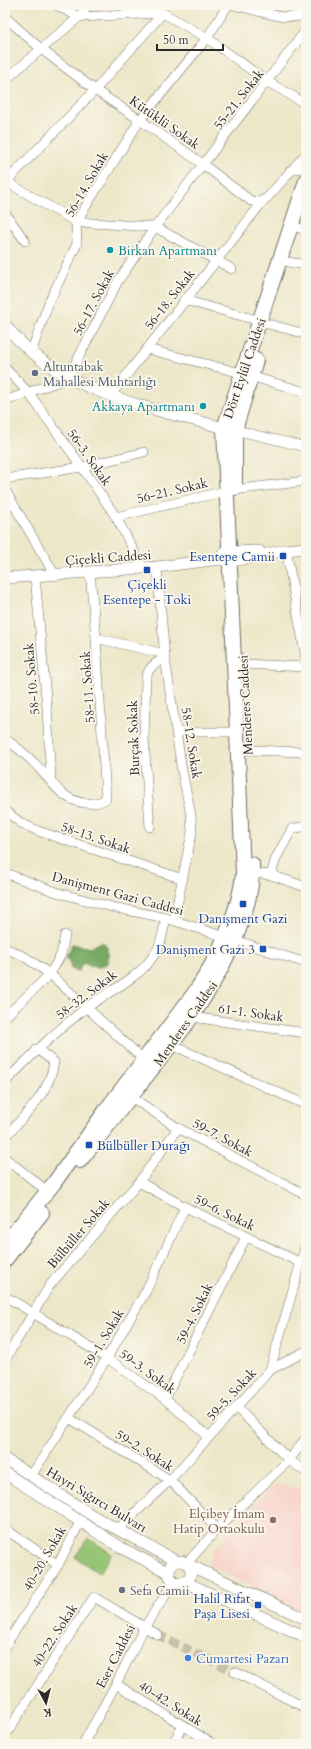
<svg xmlns="http://www.w3.org/2000/svg" width="311" height="1749" font-family="Cardo,serif">
<rect width="100%" height="100%" fill="#fbf7ec"/>
<filter id="ink" filterUnits="userSpaceOnUse"><feTurbulence type="fractalNoise" baseFrequency=".025" numOctaves="2"/><feDisplacementMap in="SourceGraphic" scale="8" xChannelSelector="R" yChannelSelector="G"/><feConvolveMatrix kernelMatrix="1 2 1 2 8 2 1 2 1" color-interpolation-filters="sRGB"/></filter>
<filter id="wash" filterUnits="userSpaceOnUse"><feTurbulence type="fractalNoise" baseFrequency=".012" numOctaves="4" result="noise"/><feDisplacementMap in="SourceGraphic" scale="16" xChannelSelector="R" yChannelSelector="G"/><feGaussianBlur stdDeviation="0.9" result="paint"/><feColorMatrix in="noise" values="0 0 0 0 0 0 0 0 0 0 0 0 0 0 0 0 0 1.4 0 .05"/><feComposite in="paint" operator="in"/></filter>
<g filter="url(#wash)">
<rect width="100%" height="100%" fill="#ede7c9"/>
<!-- built -->
<polygon fill="#f7d1c8" points="278,1484 306,1490 306,1607 304,1611 208,1565 214,1549 267,1491"/>
<!-- green -->
<polygon fill="#95c473" stroke="#60784f" points="88,1538 112,1554 99,1573 75,1557"/>
<!-- forest -->
<polygon fill="#78aa65" stroke="#526a48" points="98,943 104,943 108,950 108,963 97,968 82,963 79,971 71,969 71,964 66,957 72,944 90,948"/>
</g>
<g filter="url(#ink)">
<g fill="none" stroke-linecap="round" stroke-linejoin="round">
<!-- minor-tunnel -->
<polyline stroke="#c6c1a9" stroke-width="9" stroke-dasharray="9 4.5" stroke-linecap="butt" points="158,1635 235,1672"/>
<!-- minor casing -->
<g stroke="#6f6d62" stroke-width="10">
<g id="minor">
<polyline points="56,5 79,17 163,13 207,38 268,82 306,104"/>
<polyline points="234,5 282,17 306,16"/>
<polyline points="5,17 41,49 95,90 140,120 204,165 251,201 259,202 267,198 306,154"/>
<polyline points="5,80 79,17 88,5"/>
<polyline points="290,171 299,168 306,170"/>
<polyline points="5,181 76,222 155,227 232,269"/>
<polyline points="5,183 95,90 163,13"/>
<polyline points="5,213 25,241"/>
<polyline points="299,228 306,230"/>
<polyline points="288,262 306,265"/>
<polyline points="184,300 260,321"/>
<polyline points="268,324 306,334"/>
<polyline points="147,349 241,373"/>
<polyline points="31,353 49,302 77,244 76,222 140,120 207,38 228,5"/>
<polyline points="5,368 28,392 82,467 116,517 143,568"/>
<polyline points="250,376 306,392"/>
<polyline points="110,396 264,200"/>
<polyline points="5,401 68,378 118,281 155,227 306,30"/>
<polyline points="235,430 306,447"/>
<polyline points="5,479 82,467 144,452"/>
<polyline points="5,490 55,575"/>
<polyline points="116,517 226,491 306,481"/>
<polyline points="286,550 306,658"/>
<polyline points="157,567 165,658 182,771 191,815 192,832 174,920"/>
<polyline points="35,576 47,708 51,781"/>
<polyline points="96,638 165,654"/>
<polyline points="243,664 306,667"/>
<polyline points="177,732 237,732"/>
<path d="M5,739C17,747 28,756 38,767C46,775 54,787 63,794C75,803 92,807 106,799L96,638L90,572"/>
<polyline points="247,750 306,752"/>
<polyline points="5,811 21,823 38,831 183,879"/>
<path d="M150,827L144,738L146,677C150,666 155,663 165,658"/>
<polyline points="5,873 59,893 112,907 166,918 306,963"/>
<polyline points="252,873 271,875 306,887"/>
<polyline points="271,875 276,858 292,829 306,826"/>
<polyline points="5,948 25,957 50,974 144,1060"/>
<polyline points="5,1017 50,974 61,955 65,935"/>
<polyline points="192,1017 306,1033"/>
<polyline points="172,1045 306,1105"/>
<path d="M5,1082C31,1056 57,1030 86,1008C107,992 136,980 152,958C161,947 163,931 166,918"/>
<polyline points="131,1097 178,1128 306,1195"/>
<path d="M5,1137C25,1115 50,1093 54,1062L37,1049"/>
<polyline points="5,1158 47,1191"/>
<polyline points="139,1182 185,1207 301,1263"/>
<polyline points="5,1296 107,1358 165,1399 209,1437"/>
<polyline points="5,1360 50,1285 139,1182 178,1128"/>
<polyline points="270,1370 306,1351"/>
<polyline points="165,1399 246,1237"/>
<polyline points="237,1408 289,1460 306,1472"/>
<polyline points="69,1418 170,1480 217,1529"/>
<polyline points="31,1476 107,1358 146,1291 185,1207"/>
<polyline points="5,1529 58,1565"/>
<polyline points="118,1529 170,1480 270,1370 306,1244"/>
<polyline points="187,1563 217,1529 289,1460 306,1438"/>
<polyline points="5,1646 58,1565 80,1522"/>
<polyline points="235,1672 306,1708"/>
<polyline points="116,1684 213,1744"/>
<polyline points="5,1736 94,1597 158,1635"/>
<polyline points="83,1744 116,1684 144,1628 174,1582"/>
<polyline points="172,1744 183,1726"/>
</g>
</g>
<!-- tertiary casing -->
<g stroke="#6f6d62" stroke-width="12">
<g id="tertiary">
<path d="M5,325C60,393 144,406 224,428"/>
<polyline points="223,554 229,552 259,551"/>
<polyline points="5,578 157,567 212,560 238,560 286,550 306,548"/>
<polyline points="5,1459 93,1516 176,1561"/>
<polyline points="5,1473 120,1547 169,1573"/>
<circle cx="180" cy="1572" r="11"/>
<polyline points="189,1565 306,1619"/>
<polyline points="185,1582 306,1637"/>
</g>
</g>
<!-- primary casing -->
<g stroke="#6f6d62" stroke-width="16">
<g id="primary">
<polyline points="235,488 235,430 256,360"/>
<path d="M80,1161C100,1136 119,1112 138,1087C179,1036 215,991 239,929C247,906 253,889 252,864"/>
<path d="M5,1244L54,1183L111,1103L195,992C216,961 240,911 243,873L224,428L306,181"/>
<polyline points="5,1260 42,1213"/>
</g>
</g>
<!-- minor -->
<use href="#minor" stroke="#fff" stroke-width="9"/>
<!-- tertiary -->
<use href="#tertiary" stroke="#fff" stroke-width="11"/>
<!-- primary -->
<use href="#primary" stroke="#fff" stroke-width="14"/>
</g>
</g>
<!-- markers -->
<g fill="#0f9aa8" stroke="#fbf7ec" stroke-width="1.5">
<circle cx="110" cy="250" r="4"/>
<circle cx="203" cy="406" r="4"/>
</g>
<circle fill="#5c6f8a" stroke="#fbf7ec" stroke-width="1.5" cx="35" cy="373" r="4"/>
<g fill="#1a4fb4" stroke="#fbf7ec" stroke-width="1.5">
<rect x="279" y="552" width="8" height="8" rx="2"/>
<rect x="143" y="566" width="8" height="8" rx="2"/>
<rect x="239" y="900" width="8" height="8" rx="2"/>
<rect x="259" y="945" width="8" height="8" rx="2"/>
<rect x="85" y="1141" width="8" height="8" rx="2"/>
<rect x="254" y="1601" width="8" height="8" rx="2"/>
</g>
<circle fill="#8d6e63" stroke="#fbf7ec" stroke-width="1.5" cx="273" cy="1520" r="4"/>
<circle fill="#6b7280" stroke="#fbf7ec" stroke-width="1.5" cx="122" cy="1590" r="4"/>
<circle fill="#3f7fe0" stroke="#fbf7ec" stroke-width="1.5" cx="188" cy="1658" r="4"/>
<g text-anchor="middle" stroke-width="3.5" stroke-linejoin="round" paint-order="stroke">
<!-- street labels -->
<g font-size="13" fill="#2b2b2b" stroke="#fbf7ec">
<text transform="translate(238 99) rotate(-52)" y="5">55-21. Sokak</text>
<text transform="translate(165 122) rotate(35)" y="5">Kütüklü Sokak</text>
<text transform="translate(86 184) rotate(-60)" y="5">56-14. Sokak</text>
<text transform="translate(169 299) rotate(-52)" y="5">56-18. Sokak</text>
<text transform="translate(93 302) rotate(-62)" y="5">56-17. Sokak</text>
<text transform="translate(244 368) rotate(-71)" y="5">Dört Eylül Caddesi</text>
<text transform="translate(90 457) rotate(55)" y="5">56-3. Sokak</text>
<text transform="translate(172 490) rotate(-13)" y="5">56-21. Sokak</text>
<text transform="translate(108 557) rotate(-4)" y="5">Çiçekli Caddesi</text>
<text transform="translate(31 679) rotate(-95)" y="5">58-10. Sokak</text>
<text transform="translate(87 687) rotate(-94)" y="5">58-11. Sokak</text>
<text transform="translate(245 705) rotate(-93)" y="5">Menderes Caddesi</text>
<text transform="translate(133 738) rotate(-92)" y="5">Burçak Sokak</text>
<text transform="translate(192 743) rotate(81)" y="5">58-12. Sokak</text>
<text transform="translate(96 837) rotate(19)" y="5">58-13. Sokak</text>
<text transform="translate(118 893) rotate(15)" y="5">Danişment Gazi Caddesi</text>
<text transform="translate(86 994) rotate(-37)" y="5">58-32. Sokak</text>
<text transform="translate(251 1012) rotate(8)" y="5">61-1. Sokak</text>
<text transform="translate(185 1023) rotate(-55)" y="5">Menderes Caddesi</text>
<text transform="translate(223 1137) rotate(28)" y="5">59-7. Sokak</text>
<text transform="translate(225 1212) rotate(26)" y="5">59-6. Sokak</text>
<text transform="translate(78 1233) rotate(-49)" y="5">Bülbüller Sokak</text>
<text transform="translate(194 1313) rotate(-64)" y="5">59-4. Sokak</text>
<text transform="translate(103 1338) rotate(-59)" y="5">59-1. Sokak</text>
<text transform="translate(148 1371) rotate(36)" y="5">59-3. Sokak</text>
<text transform="translate(231 1394) rotate(-47)" y="5">59-5. Sokak</text>
<text transform="translate(145 1450) rotate(32)" y="5">59-2. Sokak</text>
<text transform="translate(97 1499) rotate(31)" y="5">Hayri Sığırcı Bulvarı</text>
<text transform="translate(44 1558) rotate(-60)" y="5">40-20. Sokak</text>
<text transform="translate(54 1635) rotate(-57)" y="5">40-22. Sokak</text>
<text transform="translate(115 1656) rotate(-63)" y="5">Eser Caddesi</text>
<text transform="translate(171 1703) rotate(32)" y="5">40-42. Sokak</text>
</g>
<!-- culture labels -->
<g font-size="13" fill="#0d838f" stroke="#fbf7ec" text-anchor="start">
<text x="118" y="255">Birkan Apartmanı</text>
<text x="195" y="411" text-anchor="end">Akkaya Apartmanı</text>
</g>
<!-- service labels -->
<g font-size="13" fill="#4e5e75" stroke="#fbf7ec" text-anchor="start">
<text x="43" y="371">Altuntabak<tspan x="43" dy="15">Mahallesi Muhtarlığı</tspan></text>
</g>
<!-- transit labels -->
<g font-size="13" fill="#164399" stroke="#fbf7ec" text-anchor="end">
<text x="275" y="561">Esentepe Camii</text>
<text x="147" y="589" text-anchor="middle">Çiçekli<tspan x="147" dy="15">Esentepe - Toki</tspan></text>
<text x="243" y="923" text-anchor="middle">Danışment Gazi</text>
<text x="255" y="954">Danişment Gazi 3</text>
<text x="97" y="1150" text-anchor="start">Bülbüller Durağı</text>
<text x="250" y="1603">Halil Rıfat<tspan x="250" dy="15">Paşa Lisesi</tspan></text>
</g>
<!-- education labels -->
<g font-size="13" fill="#785e54" stroke="#fbf7ec" text-anchor="end">
<text x="265" y="1518">Elçibey İmam<tspan x="265" dy="15">Hatip Ortaokulu</tspan></text>
</g>
<!-- worship labels -->
<g font-size="13" fill="#5b616d" stroke="#fbf7ec" text-anchor="start">
<text x="130" y="1595">Sefa Camii</text>
</g>
<!-- shop labels -->
<g font-size="13" fill="#366cbe" stroke="#fbf7ec" text-anchor="start">
<text x="196" y="1663">Cumartesi Pazarı</text>
</g>
</g>
<!-- margin -->
<rect width="311" height="1749" fill="none" stroke="#fbf7ec" stroke-width="20"/>
<!-- north arrow -->
<g transform="translate(46 1703) rotate(173)" stroke="#fbf7ec" stroke-width="3" paint-order="stroke">
<path d="M0-3L7 15L0 10L-7 15Z" fill="#2b2b2b"/>
<text y="-6" font-size="11" font-weight="bold" text-anchor="middle" fill="#2b2b2b">K</text>
</g>
<!-- scale -->
<path d="M157 44v6h66v-6" fill="none" stroke="#2b2b2b" stroke-width="2"/>
<text x="163" y="44" font-size="12" fill="#2b2b2b" stroke="#fbf7ec" stroke-width="3" paint-order="stroke">50 m</text>
</svg>
